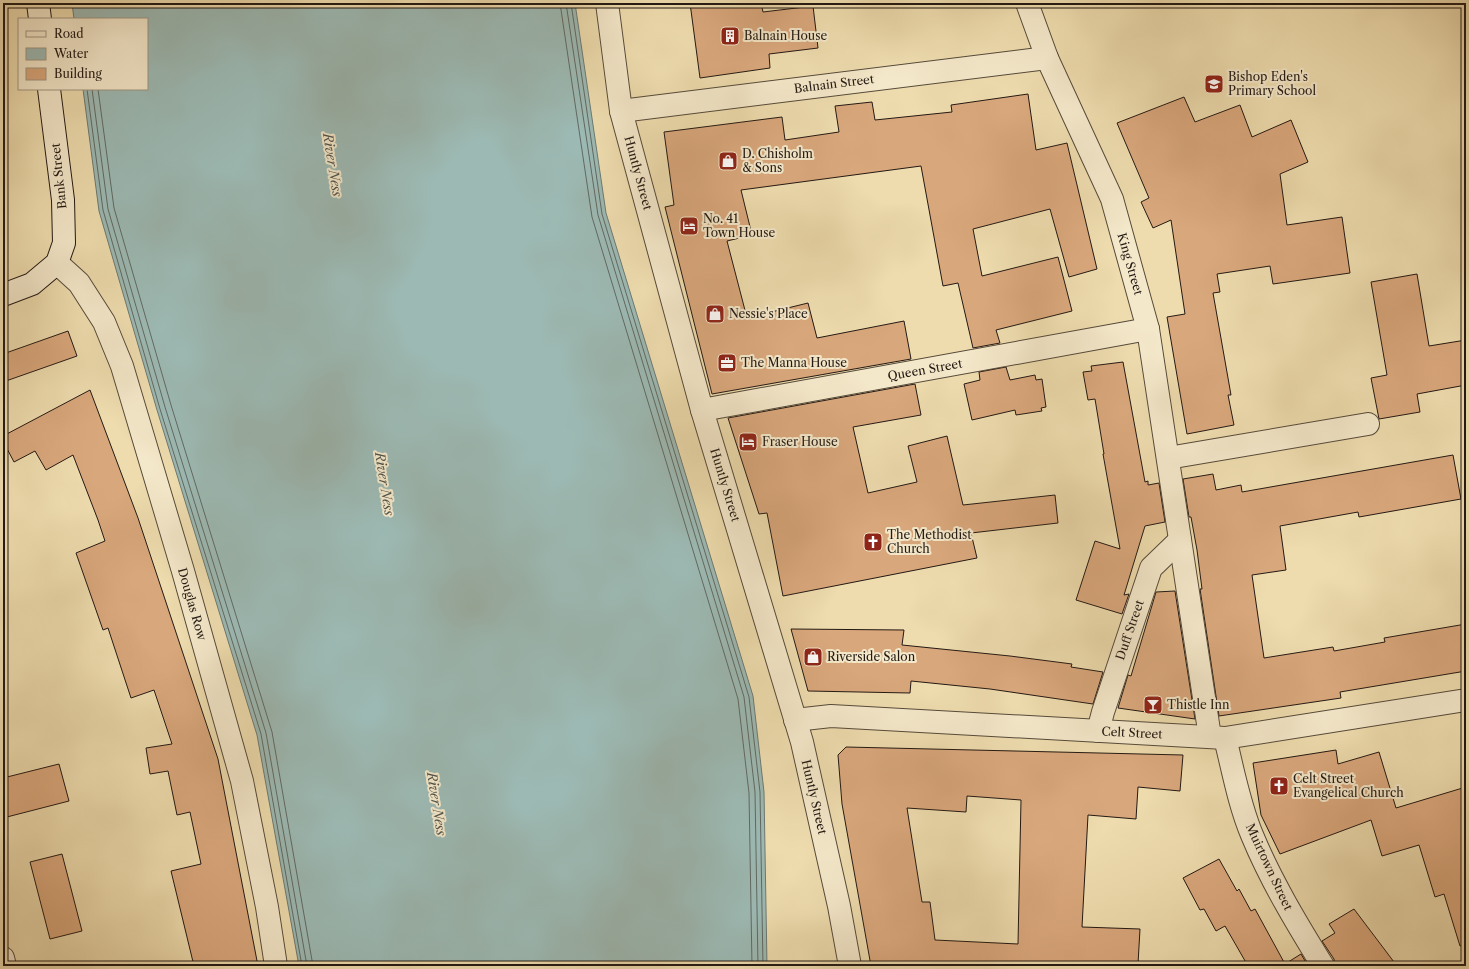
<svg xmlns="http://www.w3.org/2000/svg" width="1469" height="969" font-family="'Libre Caslon Text',serif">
<rect width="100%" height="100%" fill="#eedcae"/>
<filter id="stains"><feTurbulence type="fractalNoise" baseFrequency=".005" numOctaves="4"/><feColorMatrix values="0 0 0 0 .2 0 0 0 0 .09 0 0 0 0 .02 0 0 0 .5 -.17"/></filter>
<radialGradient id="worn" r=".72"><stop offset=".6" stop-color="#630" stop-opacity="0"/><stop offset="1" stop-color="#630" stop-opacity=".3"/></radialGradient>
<!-- water -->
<polygon fill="#9cb9b3" stroke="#6c7973" points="72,3 575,3 606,213 753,696 764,792 767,966 299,966 257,735 157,410 99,211 83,89 147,89 147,19 74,19"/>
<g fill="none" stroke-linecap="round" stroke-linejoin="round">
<!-- shore -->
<g stroke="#606963" stroke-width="1">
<polyline points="560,3 592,217 738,699 749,793 752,966"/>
<polyline points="566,3 598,215 744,697 755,792 758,966"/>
<polyline points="571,3 602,214 749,697 760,792 763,966"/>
<polyline points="87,89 103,210 160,409 261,734 302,966"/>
<polyline points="92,89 108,209 165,407 266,733 307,966"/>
<polyline points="98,89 114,208 171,405 272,732 313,966"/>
</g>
</g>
<!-- building -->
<g fill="#d9a77c" stroke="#231913" fill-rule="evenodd">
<polygon points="690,3 761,3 763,12 813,6 818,48 769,54 770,68 700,78"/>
<polygon points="1028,94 1036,150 1067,143 1097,269 1069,277 1050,209 973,229 982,276 1058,257 1072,311 996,330 1000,343 973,348 958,283 943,286 921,166 741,190 752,235 727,241 747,318 808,303 817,338 904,321 911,359 712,394 665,207 674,205 664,132 782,117 785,140 839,132 835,106 872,102 875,120 952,112 951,105"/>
<polygon points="1184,97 1195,122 1240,105 1252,137 1291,120 1308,162 1280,174 1287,225 1342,217 1350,273 1273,284 1270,266 1217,274 1220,292 1213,293 1231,395 1228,395 1234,425 1187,434 1167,317 1185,314 1171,220 1153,228 1141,202 1149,198 1117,123"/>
<polygon points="1417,274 1429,346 1466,340 1466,385 1417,394 1420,412 1379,419 1371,378 1387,375 1371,282"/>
<polygon points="68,331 77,356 3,382 3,354"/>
<polygon points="1123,362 1145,482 1148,481 1148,485 1159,483 1165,522 1145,526 1124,595 1129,594 1122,614 1076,600 1095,541 1120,549 1103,454 1104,454 1095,399 1088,400 1083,372 1092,371 1091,366"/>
<polygon points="1006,367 1010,380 1035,375 1036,380 1042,379 1046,407 1041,408 1042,411 1016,415 1015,410 972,420 964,384 980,380 979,372"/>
<polygon points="915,384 921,415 853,427 868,493 917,482 908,446 947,436 963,505 1055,495 1058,523 971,533 977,558 783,596 767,513 759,514 728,418"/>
<polygon points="90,390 138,518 218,759 258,966 194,966 171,871 201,864 190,812 177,815 168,771 150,774 146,748 172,744 154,690 131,698 108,628 103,630 76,553 105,541 98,520 73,455 46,470 35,451 14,462 3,441 3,436"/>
<polygon points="1453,455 1461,499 1359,517 1358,512 1280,526 1286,570 1252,575 1264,658 1333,647 1334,651 1385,642 1384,638 1466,624 1466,671 1340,692 1341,698 1219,716 1200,589 1202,589 1197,550 1191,517 1189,517 1183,479 1213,474 1216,490 1241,485 1242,492"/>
<polygon points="1175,591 1195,719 1118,708 1128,675 1131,676 1156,592"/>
<polygon points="791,629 904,630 902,645 1010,656 1072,664 1071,667 1103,672 1093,704 990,689 911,681 910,693 808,691"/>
<path d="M846,747L1183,755L1180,791L1138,787L1136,819L1088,815L1082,927L1140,929L1138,964L1124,962V966H871L842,804L838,755ZM967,796L1021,800L1018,944L935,940L930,902H922L907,808L966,812Z"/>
<polygon points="1336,750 1338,764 1379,752 1396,808 1466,787 1466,945 1460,946 1444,894 1435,897 1419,845 1382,856 1371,820 1280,854 1261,815 1253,763"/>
<polygon points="59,764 69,801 3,818 3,778"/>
<polygon points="62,854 82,931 50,939 30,862"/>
<polygon points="1219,859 1237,891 1239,889 1251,911 1255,909 1285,964 1301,954 1308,966 1248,966 1225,926 1216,931 1204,909 1200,910 1183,878"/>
<polygon points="1354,909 1397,966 1335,966 1334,959 1322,941 1335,933 1329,924"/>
</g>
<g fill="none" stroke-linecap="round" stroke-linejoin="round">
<!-- minor casing -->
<g stroke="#564a3a" stroke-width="24">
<g id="minor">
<polyline points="607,3 621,111 702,410 802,742 839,906 850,966"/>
<polyline points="1027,3 1047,58 1112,199 1148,329 1210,737"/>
<polyline points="621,111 1047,58"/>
<polyline points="57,263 79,283 104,322 122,366 183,571 242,781 267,907 276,966"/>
<polyline points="702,410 1148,329"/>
<polyline points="1168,458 1368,424"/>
<polyline points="795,720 831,716 1225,738 1466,700"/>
<polyline points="1098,731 1103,712 1151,568 1180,540"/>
<path d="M1225,738C1233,770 1239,804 1252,835C1271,881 1297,924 1323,966"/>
<polyline points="3,958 5,966"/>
</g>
</g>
<!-- secondary casing -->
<g stroke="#231913" stroke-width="24">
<g id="secondary">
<polyline points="38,3 40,19"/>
<polyline points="3,295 32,284 57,263 64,243 63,200 49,89"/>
</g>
</g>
<!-- minor -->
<use href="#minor" stroke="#f4e8ca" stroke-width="22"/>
<!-- secondary -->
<use href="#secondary" stroke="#f4e8ca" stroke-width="22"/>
</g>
<!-- icons -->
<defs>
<g id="building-square" transform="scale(1)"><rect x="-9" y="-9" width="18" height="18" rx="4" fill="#8f2418" stroke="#f4e8ca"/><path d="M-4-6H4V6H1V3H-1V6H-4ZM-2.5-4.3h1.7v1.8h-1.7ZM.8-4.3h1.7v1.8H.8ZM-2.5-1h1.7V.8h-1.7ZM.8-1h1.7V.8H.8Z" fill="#fff"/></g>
<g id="school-square" transform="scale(1)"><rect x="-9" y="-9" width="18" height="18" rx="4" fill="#8f2418" stroke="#f4e8ca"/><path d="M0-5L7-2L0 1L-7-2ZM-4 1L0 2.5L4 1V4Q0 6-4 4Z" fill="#fff"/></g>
<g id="shop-square" transform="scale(1)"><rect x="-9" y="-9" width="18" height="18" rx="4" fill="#8f2418" stroke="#f4e8ca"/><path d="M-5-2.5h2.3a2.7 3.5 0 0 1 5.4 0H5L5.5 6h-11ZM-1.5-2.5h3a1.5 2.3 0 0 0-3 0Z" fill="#fff"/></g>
<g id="hotel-square" transform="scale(1)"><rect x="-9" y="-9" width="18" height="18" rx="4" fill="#8f2418" stroke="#f4e8ca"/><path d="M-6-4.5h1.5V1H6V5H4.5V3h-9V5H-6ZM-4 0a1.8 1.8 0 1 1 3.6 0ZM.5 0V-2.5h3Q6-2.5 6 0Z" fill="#fff"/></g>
<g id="office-square" transform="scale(1)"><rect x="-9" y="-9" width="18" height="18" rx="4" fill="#8f2418" stroke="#f4e8ca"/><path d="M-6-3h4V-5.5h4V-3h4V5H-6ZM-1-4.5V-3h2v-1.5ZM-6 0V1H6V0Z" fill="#fff"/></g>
<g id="church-square" transform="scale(1)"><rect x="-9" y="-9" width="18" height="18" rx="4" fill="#8f2418" stroke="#f4e8ca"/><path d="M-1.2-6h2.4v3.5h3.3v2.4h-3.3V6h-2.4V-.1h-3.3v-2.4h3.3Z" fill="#fff"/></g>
<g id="bar-square" transform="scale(1)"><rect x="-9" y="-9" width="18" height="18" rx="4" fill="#8f2418" stroke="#f4e8ca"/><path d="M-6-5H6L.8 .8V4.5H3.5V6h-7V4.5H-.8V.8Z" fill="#fff"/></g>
</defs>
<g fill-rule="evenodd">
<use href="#building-square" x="730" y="36"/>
<use href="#school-square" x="1214" y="84"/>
<use href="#shop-square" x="728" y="161"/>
<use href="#hotel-square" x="689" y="226"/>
<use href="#shop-square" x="715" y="314"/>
<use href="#office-square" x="727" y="363"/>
<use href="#hotel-square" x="748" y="442"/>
<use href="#church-square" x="873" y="542"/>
<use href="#shop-square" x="813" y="657"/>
<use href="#bar-square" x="1153" y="705"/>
<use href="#church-square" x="1279" y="786"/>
</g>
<g text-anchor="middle" stroke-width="4" stroke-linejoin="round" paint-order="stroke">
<!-- poi labels -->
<g font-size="12" fill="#231913" stroke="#f4e8ca" text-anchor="start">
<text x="744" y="40">Balnain House</text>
<text x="1228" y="81">Bishop Eden's<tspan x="1228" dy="14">Primary School</tspan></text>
<text x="742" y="158">D. Chisholm<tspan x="742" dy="14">&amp; Sons</tspan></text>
<text x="703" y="223">No. 41<tspan x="703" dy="14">Town House</tspan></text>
<text x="729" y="318">Nessie's Place</text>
<text x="741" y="367">The Manna House</text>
<text x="762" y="446">Fraser House</text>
<text x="887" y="539">The Methodist<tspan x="887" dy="14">Church</tspan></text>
<text x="827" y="661">Riverside Salon</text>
<text x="1167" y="709">Thistle Inn</text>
<text x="1293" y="783">Celt Street<tspan x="1293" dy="14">Evangelical Church</tspan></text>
</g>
<!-- street labels -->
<g font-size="12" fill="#231913" stroke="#f4e8ca">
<text transform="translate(834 84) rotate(-7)" y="4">Balnain Street</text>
<text transform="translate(638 173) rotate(75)" y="4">Huntly Street</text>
<text transform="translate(59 176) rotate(-96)" y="4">Bank Street</text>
<text transform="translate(1130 264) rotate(74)" y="4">King Street</text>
<text transform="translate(925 370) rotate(-10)" y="4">Queen Street</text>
<text transform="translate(725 485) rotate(73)" y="4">Huntly Street</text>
<text transform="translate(192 604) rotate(74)" y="4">Douglas Row</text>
<text transform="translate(1130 630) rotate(-71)" y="4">Duff Street</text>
<text transform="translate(1132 733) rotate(3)" y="4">Celt Street</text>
<text transform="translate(814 797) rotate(77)" y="4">Huntly Street</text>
<text transform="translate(1269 867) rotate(65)" y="4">Muirtown Street</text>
</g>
<!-- water labels -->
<g font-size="13" font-style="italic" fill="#4d514b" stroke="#f4e8ca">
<text transform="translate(333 165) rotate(81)" y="5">River Ness</text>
<text transform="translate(385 484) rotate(81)" y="5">River Ness</text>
<text transform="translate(437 804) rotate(81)" y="5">River Ness</text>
</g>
</g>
<!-- margin -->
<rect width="1469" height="969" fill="none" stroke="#eedcae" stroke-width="16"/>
<rect x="4" y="4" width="1461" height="961" fill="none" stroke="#231913" stroke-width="2"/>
<rect x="8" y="8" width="1453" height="953" fill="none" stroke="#231913"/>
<!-- legend -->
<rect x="18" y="18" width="130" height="72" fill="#f4e8ca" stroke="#a09581"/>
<rect x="26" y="31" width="20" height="6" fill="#f4e8ca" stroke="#a09581"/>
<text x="54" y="38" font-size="12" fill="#231913">Road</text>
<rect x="26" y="48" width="20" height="12" fill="#9cb9b3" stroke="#a09581"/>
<text x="54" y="58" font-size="12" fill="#231913">Water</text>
<rect x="26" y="68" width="20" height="12" fill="#d9a77c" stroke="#a09581"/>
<text x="54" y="78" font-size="12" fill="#231913">Building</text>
<rect width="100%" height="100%" filter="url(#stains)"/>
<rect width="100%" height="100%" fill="url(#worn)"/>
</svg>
